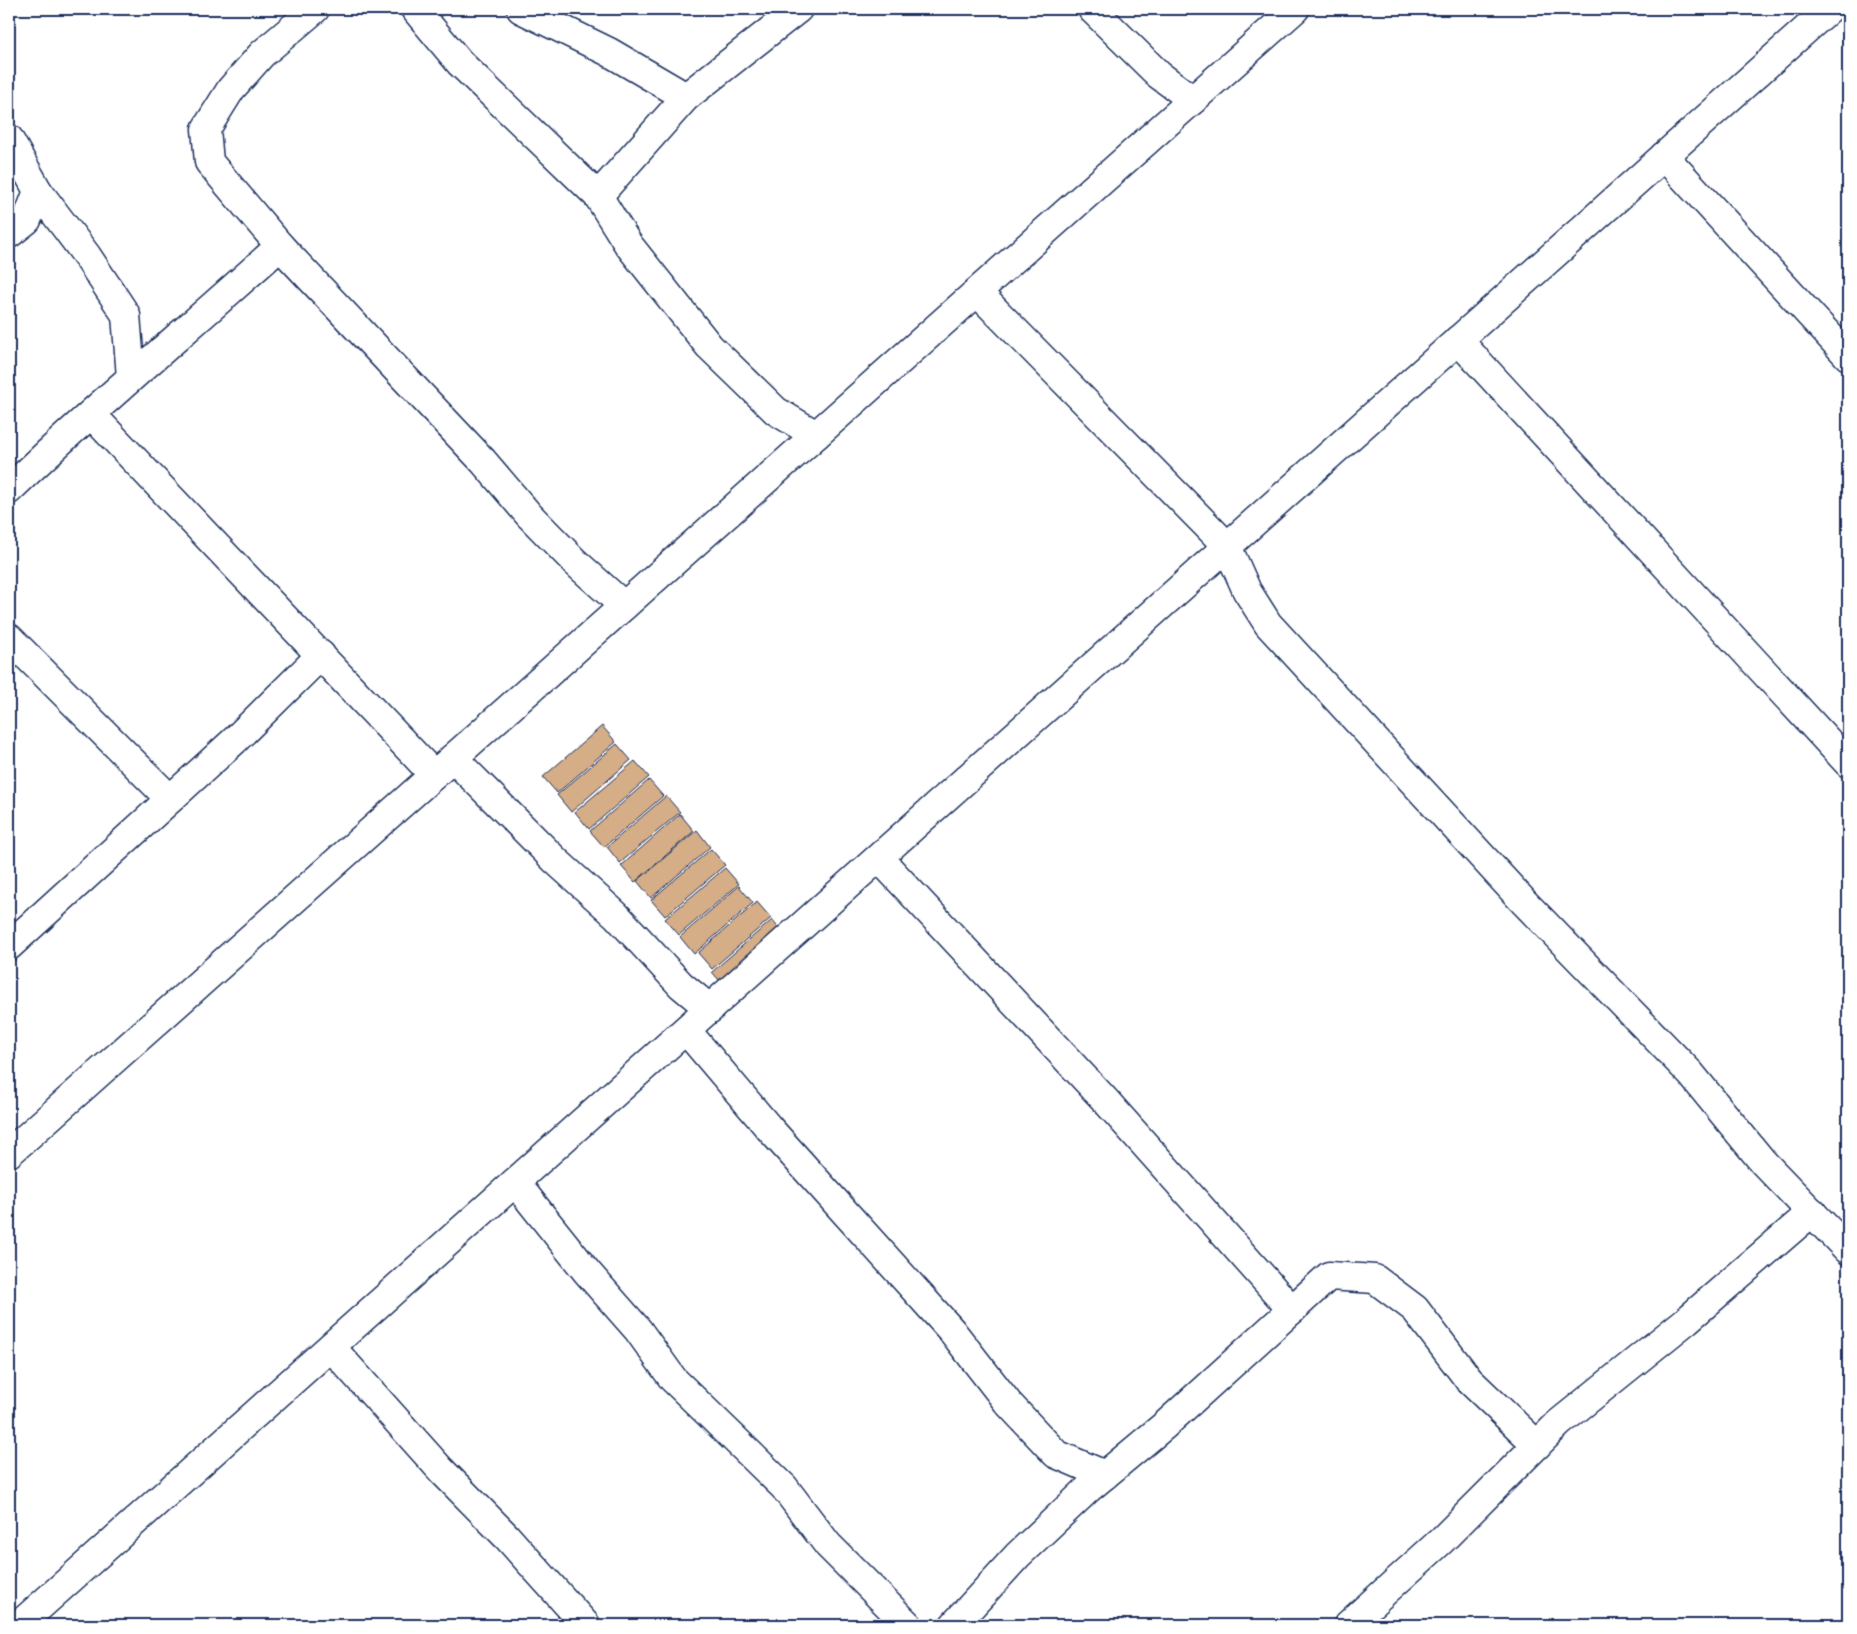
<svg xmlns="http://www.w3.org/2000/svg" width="1857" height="1634" font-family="'Shantell Sans',sans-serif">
<rect width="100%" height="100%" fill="#fff"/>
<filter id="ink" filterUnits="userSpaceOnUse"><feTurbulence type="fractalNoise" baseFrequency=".02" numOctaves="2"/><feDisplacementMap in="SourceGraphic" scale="10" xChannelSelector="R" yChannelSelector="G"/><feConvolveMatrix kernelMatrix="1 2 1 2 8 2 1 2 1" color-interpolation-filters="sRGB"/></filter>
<g filter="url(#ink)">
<!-- building -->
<g fill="#d5ad86" stroke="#1b2f5e">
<polygon points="602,726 616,742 557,793 543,777"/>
<polygon points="617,744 631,760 571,812 557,795"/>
<polygon points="635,761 649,777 589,829 575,812"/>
<polygon points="649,780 663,796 604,847 590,831"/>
<polygon points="666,796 680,812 620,863 607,847"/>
<polygon points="680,814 694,831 635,882 621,866"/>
<polygon points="697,830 710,847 651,898 637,881"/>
<polygon points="711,849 725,865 665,916 651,900"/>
<polygon points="725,868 739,884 679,935 665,919"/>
<polygon points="739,886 753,903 694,954 680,937"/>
<polygon points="757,902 771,918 712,969 698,953"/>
<polygon points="772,920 786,937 726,988 712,972"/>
</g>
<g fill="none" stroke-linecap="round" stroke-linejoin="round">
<!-- street casing -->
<g stroke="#1b2f5e" stroke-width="31">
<g id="street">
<polyline points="315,9 262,54 231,89 206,129 209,162 280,246 483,461 529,515 575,562 624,606"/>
<polyline points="415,9 460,63 598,196 686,97 798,9"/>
<polyline points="521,9 609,52 686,97"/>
<polyline points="1092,9 1159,75 1193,100"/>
<polyline points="9,139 38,191 27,220 9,234"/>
<polyline points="1664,156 1848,356"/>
<polyline points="38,191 87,256 126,315 131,377"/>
<polyline points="598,196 628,244 709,346 776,411 816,435"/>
<polyline points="977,292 1227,546 1247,591 1268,624 1524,902 1691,1074 1763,1162 1848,1250"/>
<polyline points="1458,340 1848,763"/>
<polyline points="91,414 434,775"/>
<path d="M9,490C96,405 190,328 280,246"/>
<polyline points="9,638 170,799"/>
<polyline points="453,758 556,861 616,915 681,985 710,1009"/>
<polyline points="879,858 1105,1100 1292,1310"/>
<polyline points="9,946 234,741 321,655"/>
<polyline points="686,1030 769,1128 952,1331 1008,1403 1056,1454 1105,1475"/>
<polyline points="9,1153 1295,9"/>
<polyline points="515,1182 587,1272 638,1330 673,1379 784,1487 828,1545 908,1625"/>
<polyline points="331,1347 441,1470 507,1537 586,1625"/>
<polyline points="19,1625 1829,9"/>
<polyline points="954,1625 1018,1555 1088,1489 1165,1425 1329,1276 1375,1279 1415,1309 1469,1380 1537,1445"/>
<polyline points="1348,1625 1441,1541 1559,1423 1687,1320 1812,1212"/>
</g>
</g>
<!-- street -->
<use href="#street" stroke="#fff" stroke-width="28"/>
</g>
</g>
<!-- margin -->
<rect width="1857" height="1634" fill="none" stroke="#fff" stroke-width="30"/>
<rect x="15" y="15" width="1827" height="1604" fill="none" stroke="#1b2f5e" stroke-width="2" filter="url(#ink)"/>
</svg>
